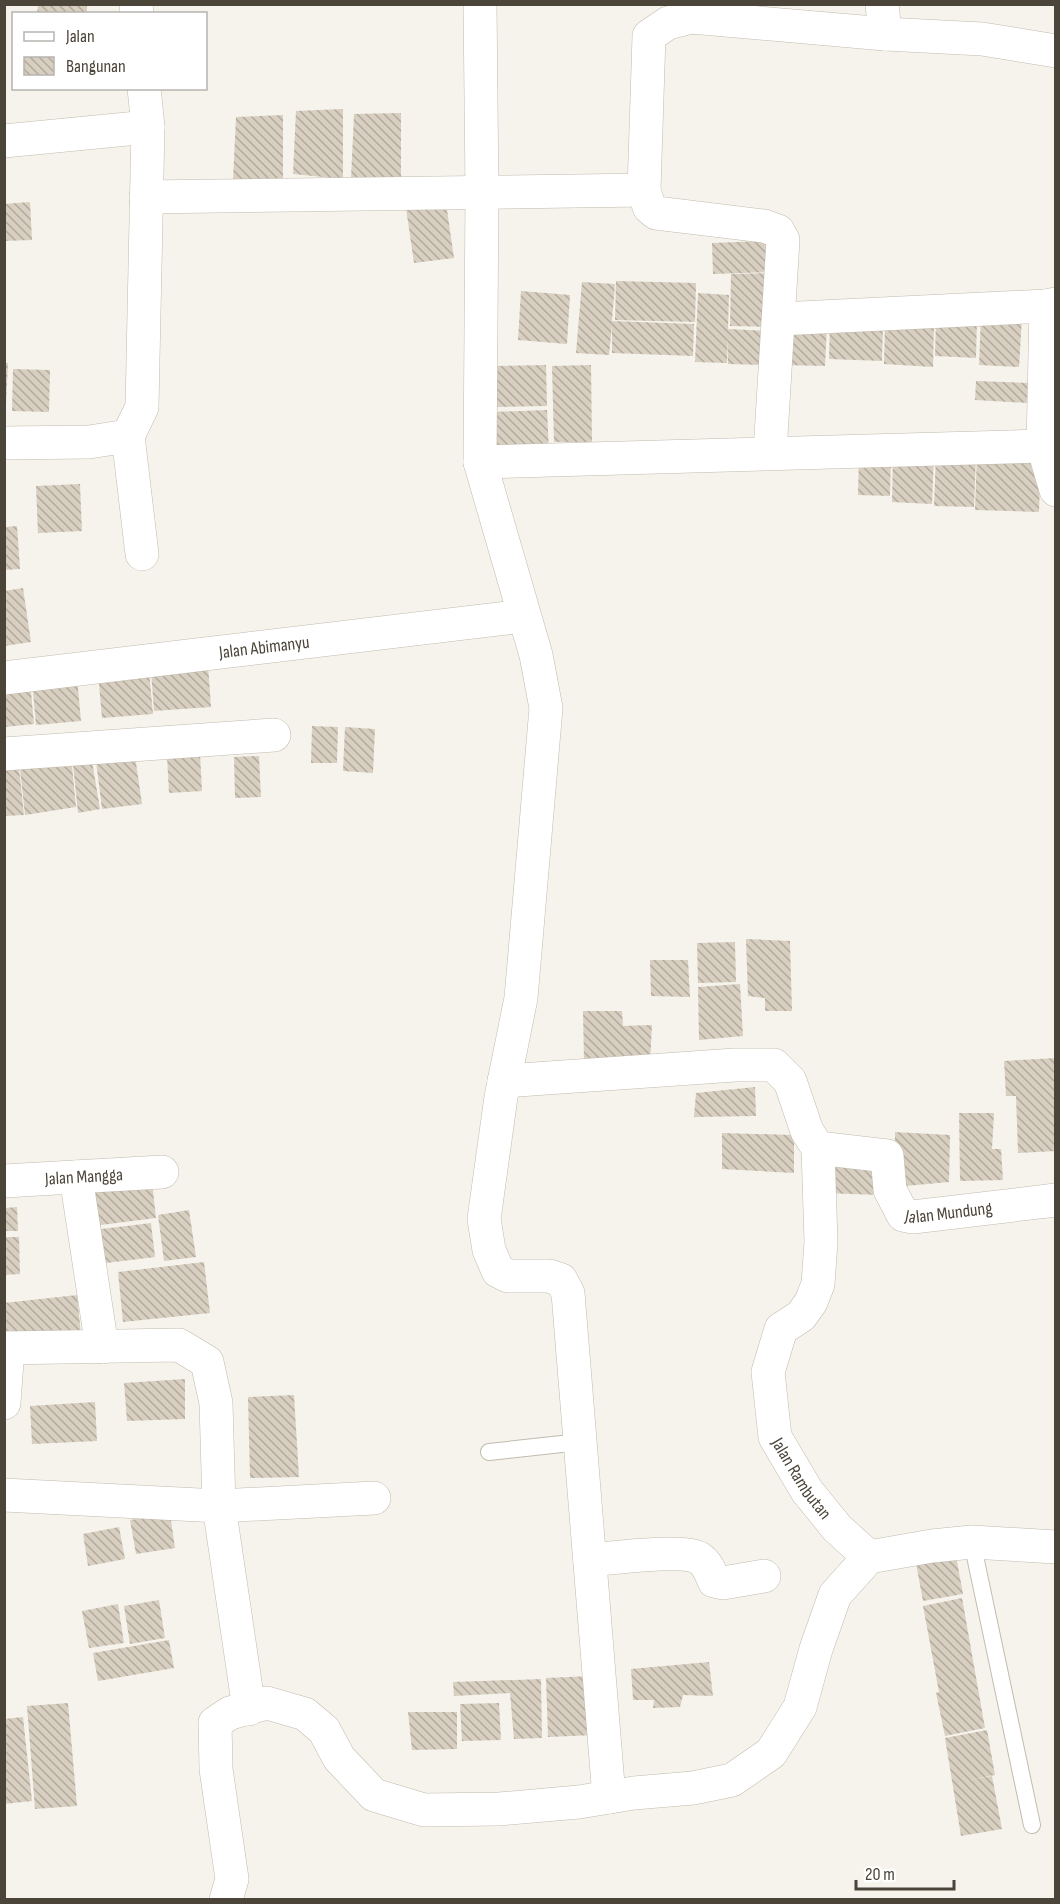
<svg xmlns="http://www.w3.org/2000/svg" width="1060" height="1904" font-family="'Sofia Sans Condensed',sans-serif">
<defs>
<pattern id="building-back-hatch" width="6" height="6" patternUnits="userSpaceOnUse" patternTransform="scale(1.5)"><rect width="6" height="6" fill="#d8cfc1"/><path d="M-1 5l2 2M0 0l6 6M5-1l2 2" fill="none" stroke="#b1aa9e"/></pattern>
</defs>
<rect width="100%" height="100%" fill="#f6f3ec"/>
<!-- building -->
<g fill="url(#building-back-hatch)">
<polygon points="38,4 87,4 87,14 37,14"/>
<polygon points="343,109 343,179 293,174 296,111"/>
<polygon points="401,113 401,183 351,178 354,114"/>
<polygon points="283,115 283,185 233,180 236,117"/>
<polygon points="30,202 32,240 4,241 4,204"/>
<polygon points="446,203 454,258 414,263 406,208"/>
<polygon points="767,241 769,272 713,274 712,243"/>
<polygon points="770,273 769,327 730,326 731,274"/>
<polygon points="616,281 696,283 695,322 615,320"/>
<polygon points="582,282 615,284 612,321 694,324 693,356 612,353 612,325 609,355 576,353"/>
<polygon points="521,291 570,295 567,344 518,340"/>
<polygon points="698,293 729,295 728,329 768,331 767,365 728,364 728,337 727,363 695,362"/>
<polygon points="981,316 1022,318 1019,367 979,365"/>
<polygon points="936,317 977,319 976,358 935,356"/>
<polygon points="885,321 934,323 933,367 884,364"/>
<polygon points="830,322 883,325 882,361 829,359"/>
<polygon points="784,323 827,325 825,366 782,365"/>
<polygon points="4,363 8,363 6,405 4,405"/>
<polygon points="546,365 547,406 495,407 494,366"/>
<polygon points="591,365 592,442 554,442 552,366"/>
<polygon points="13,369 50,370 49,412 12,411"/>
<polygon points="976,381 1029,383 1028,403 975,400"/>
<polygon points="547,410 549,452 492,454 491,412"/>
<polygon points="893,453 934,455 932,504 892,502"/>
<polygon points="859,454 891,455 890,496 858,495"/>
<polygon points="936,454 976,455 974,507 934,506"/>
<polygon points="977,455 1041,457 1039,512 975,510"/>
<polygon points="80,484 82,531 38,533 36,486"/>
<polygon points="17,526 20,569 5,570 5,527"/>
<polygon points="23,588 31,642 4,646 4,591"/>
<polygon points="208,665 211,707 154,711 151,671"/>
<polygon points="149,671 153,714 102,718 98,673"/>
<polygon points="77,677 81,721 36,725 32,681"/>
<polygon points="30,681 34,724 5,727 5,683"/>
<polygon points="312,726 338,727 337,763 311,763"/>
<polygon points="345,727 375,729 373,773 343,771"/>
<polygon points="200,754 202,791 169,793 167,756"/>
<polygon points="135,756 142,804 102,809 96,761"/>
<polygon points="259,756 261,797 235,798 234,757"/>
<polygon points="92,761 100,809 78,813 73,764"/>
<polygon points="72,766 76,807 25,815 20,769"/>
<polygon points="19,768 24,815 4,816 4,770"/>
<polygon points="746,939 790,941 792,1011 765,1011 765,998 748,996"/>
<polygon points="735,942 736,982 698,983 697,943"/>
<polygon points="650,960 688,960 690,997 651,996"/>
<polygon points="740,984 743,1036 699,1040 698,987"/>
<polygon points="583,1011 622,1011 623,1026 652,1025 650,1064 584,1060"/>
<polygon points="1056,1058 1056,1151 1018,1153 1016,1096 1006,1096 1004,1061"/>
<polygon points="755,1087 756,1116 694,1117 696,1093"/>
<polygon points="959,1113 994,1113 992,1149 1001,1149 1003,1180 960,1181"/>
<polygon points="895,1132 950,1135 949,1182 895,1187"/>
<polygon points="722,1133 794,1135 794,1173 722,1169"/>
<polygon points="820,1160 882,1160 880,1195 821,1193"/>
<polygon points="152,1182 156,1218 93,1226 88,1190"/>
<polygon points="17,1207 18,1231 5,1231 5,1208"/>
<polygon points="189,1210 196,1257 164,1261 158,1215"/>
<polygon points="151,1223 155,1257 98,1264 93,1230"/>
<polygon points="4,1237 19,1237 20,1274 4,1275"/>
<polygon points="204,1262 210,1313 123,1322 118,1272"/>
<polygon points="77,1295 81,1335 7,1342 4,1303"/>
<polygon points="185,1379 185,1419 127,1421 124,1383"/>
<polygon points="294,1395 299,1477 250,1478 248,1397"/>
<polygon points="95,1402 97,1441 32,1444 30,1406"/>
<polygon points="170,1514 175,1548 136,1554 130,1520"/>
<polygon points="119,1527 125,1559 88,1566 83,1534"/>
<polygon points="954,1545 963,1594 923,1601 914,1553"/>
<polygon points="962,1598 985,1728 945,1736 936,1693 939,1692 923,1606"/>
<polygon points="159,1600 165,1638 130,1644 124,1606"/>
<polygon points="118,1604 124,1643 89,1648 82,1611"/>
<polygon points="169,1640 174,1668 98,1681 93,1653"/>
<polygon points="709,1662 713,1696 683,1695 680,1707 653,1708 654,1700 633,1700 631,1669"/>
<polygon points="591,1676 595,1735 548,1737 546,1678"/>
<polygon points="541,1679 542,1738 514,1739 510,1693 454,1696 453,1682"/>
<polygon points="68,1703 77,1806 35,1809 27,1706"/>
<polygon points="499,1703 501,1740 462,1741 460,1704"/>
<polygon points="408,1712 457,1712 457,1749 412,1750"/>
<polygon points="23,1717 32,1801 4,1804 4,1719"/>
<polygon points="987,1730 995,1775 964,1781 992,1776 1002,1829 961,1836 945,1738"/>
</g>
<g fill="none" stroke-linecap="round" stroke-linejoin="round">
<!-- service casing -->
<g stroke="#c2bbae" stroke-width="18">
<g id="service">
<polyline points="489,1452 580,1442"/>
<polyline points="972,1542 1032,1825"/>
</g>
</g>
<!-- minor casing -->
<g stroke="#c2bbae" stroke-width="34">
<g id="minor">
<polyline points="136,4 137,14"/>
<polyline points="480,4 482,193 480,462 1043,446"/>
<polyline points="882,4 885,34"/>
<polyline points="4,141 148,127"/>
<polyline points="146,197 644,190"/>
<polyline points="1046,306 1043,446 1056,490"/>
<polyline points="779,319 1046,306 1056,304"/>
<polyline points="4,443 89,442 128,436"/>
<polyline points="770,452 783,240 778,231 764,226 656,213 649,207 644,190 649,36 668,23 691,17 885,34 982,39 1056,51"/>
<polyline points="480,462 536,655 546,708 521,998 501,1097 484,1219 489,1250 498,1271 508,1276 549,1276 561,1280 568,1293 609,1797"/>
<polyline points="142,554 128,436 142,407 148,127 144,88"/>
<path id="s1" d="M4,678L524,616"/>
<polyline points="4,754 274,735"/>
<polyline points="504,1081 735,1065 774,1065 790,1081 807,1131 818,1148"/>
<path id="s2" d="M818,1148L821,1242L818,1284L811,1302L801,1316L781,1329L768,1372L775,1437L807,1491L837,1528L869,1557"/>
<path id="s3" d="M818,1148L887,1156L890,1190L903,1215L913,1217L1056,1200"/>
<polyline points="76,1177 102,1347"/>
<path id="s4" d="M4,1181L162,1172"/>
<polyline points="4,1348 179,1345 207,1362 216,1403 219,1506 374,1498"/>
<polyline points="4,1403 8,1348"/>
<polyline points="4,1495 219,1506 249,1709"/>
<path d="M590,1560C611,1558 683,1549 699,1558C707,1563 711,1573 714,1581L723,1583L764,1576"/>
<polyline points="226,1900 232,1879 216,1769 215,1723 230,1713 267,1703 305,1714 324,1730 339,1758 374,1795 424,1810 499,1809 579,1802 634,1793 693,1788 732,1780 771,1753 800,1707 816,1649 835,1595 869,1557 932,1546 972,1542 1056,1547"/>
</g>
</g>
<!-- service -->
<use href="#service" stroke="#fff" stroke-width="16"/>
<!-- minor -->
<use href="#minor" stroke="#fff" stroke-width="33"/>
</g>
<g text-anchor="middle" stroke-width="4.5" stroke-linejoin="round" paint-order="stroke">
<!-- street labels -->
<g font-size="18" fill="#4b4439" stroke="#fff">
<text dy="6" stroke="none"><textPath href="#s1" startOffset="262">Jalan Abimanyu</textPath></text>
<text dy="6" stroke="none"><textPath href="#s4" startOffset="80">Jalan Mangga</textPath></text>
<text dy="6" stroke="none"><textPath href="#s3" startOffset="178">Jalan Mundung</textPath></text>
<text dy="6" stroke="none"><textPath href="#s2" startOffset="356">Jalan Rambutan</textPath></text>
</g>
</g>
<!-- border -->
<rect width="1060" height="1904" fill="none" stroke="#4b4439" stroke-width="12"/>
<!-- legend -->
<rect x="12" y="12" width="195" height="78" fill="#ffffff" stroke="#b7b4b0" stroke-width="1.5"/>
<rect x="24" y="32" width="30" height="9" fill="#ffffff" stroke="#b7b4b0" stroke-width="1.5"/>
<text x="66" y="42" font-size="18" fill="#4b4439">Jalan</text>
<rect x="24" y="57" width="30" height="18" fill="url(#building-back-hatch)" stroke="#b7b4b0" stroke-width="1.5"/>
<text x="66" y="72" font-size="18" fill="#4b4439">Bangunan</text>
<!-- scale -->
<path d="M856 1880v9h98v-9" fill="none" stroke="#4b4439" stroke-width="3"/>
<text x="865" y="1880" font-size="18" fill="#4b4439" stroke="#ffffff" stroke-width="4.5" paint-order="stroke">20 m</text>
</svg>
